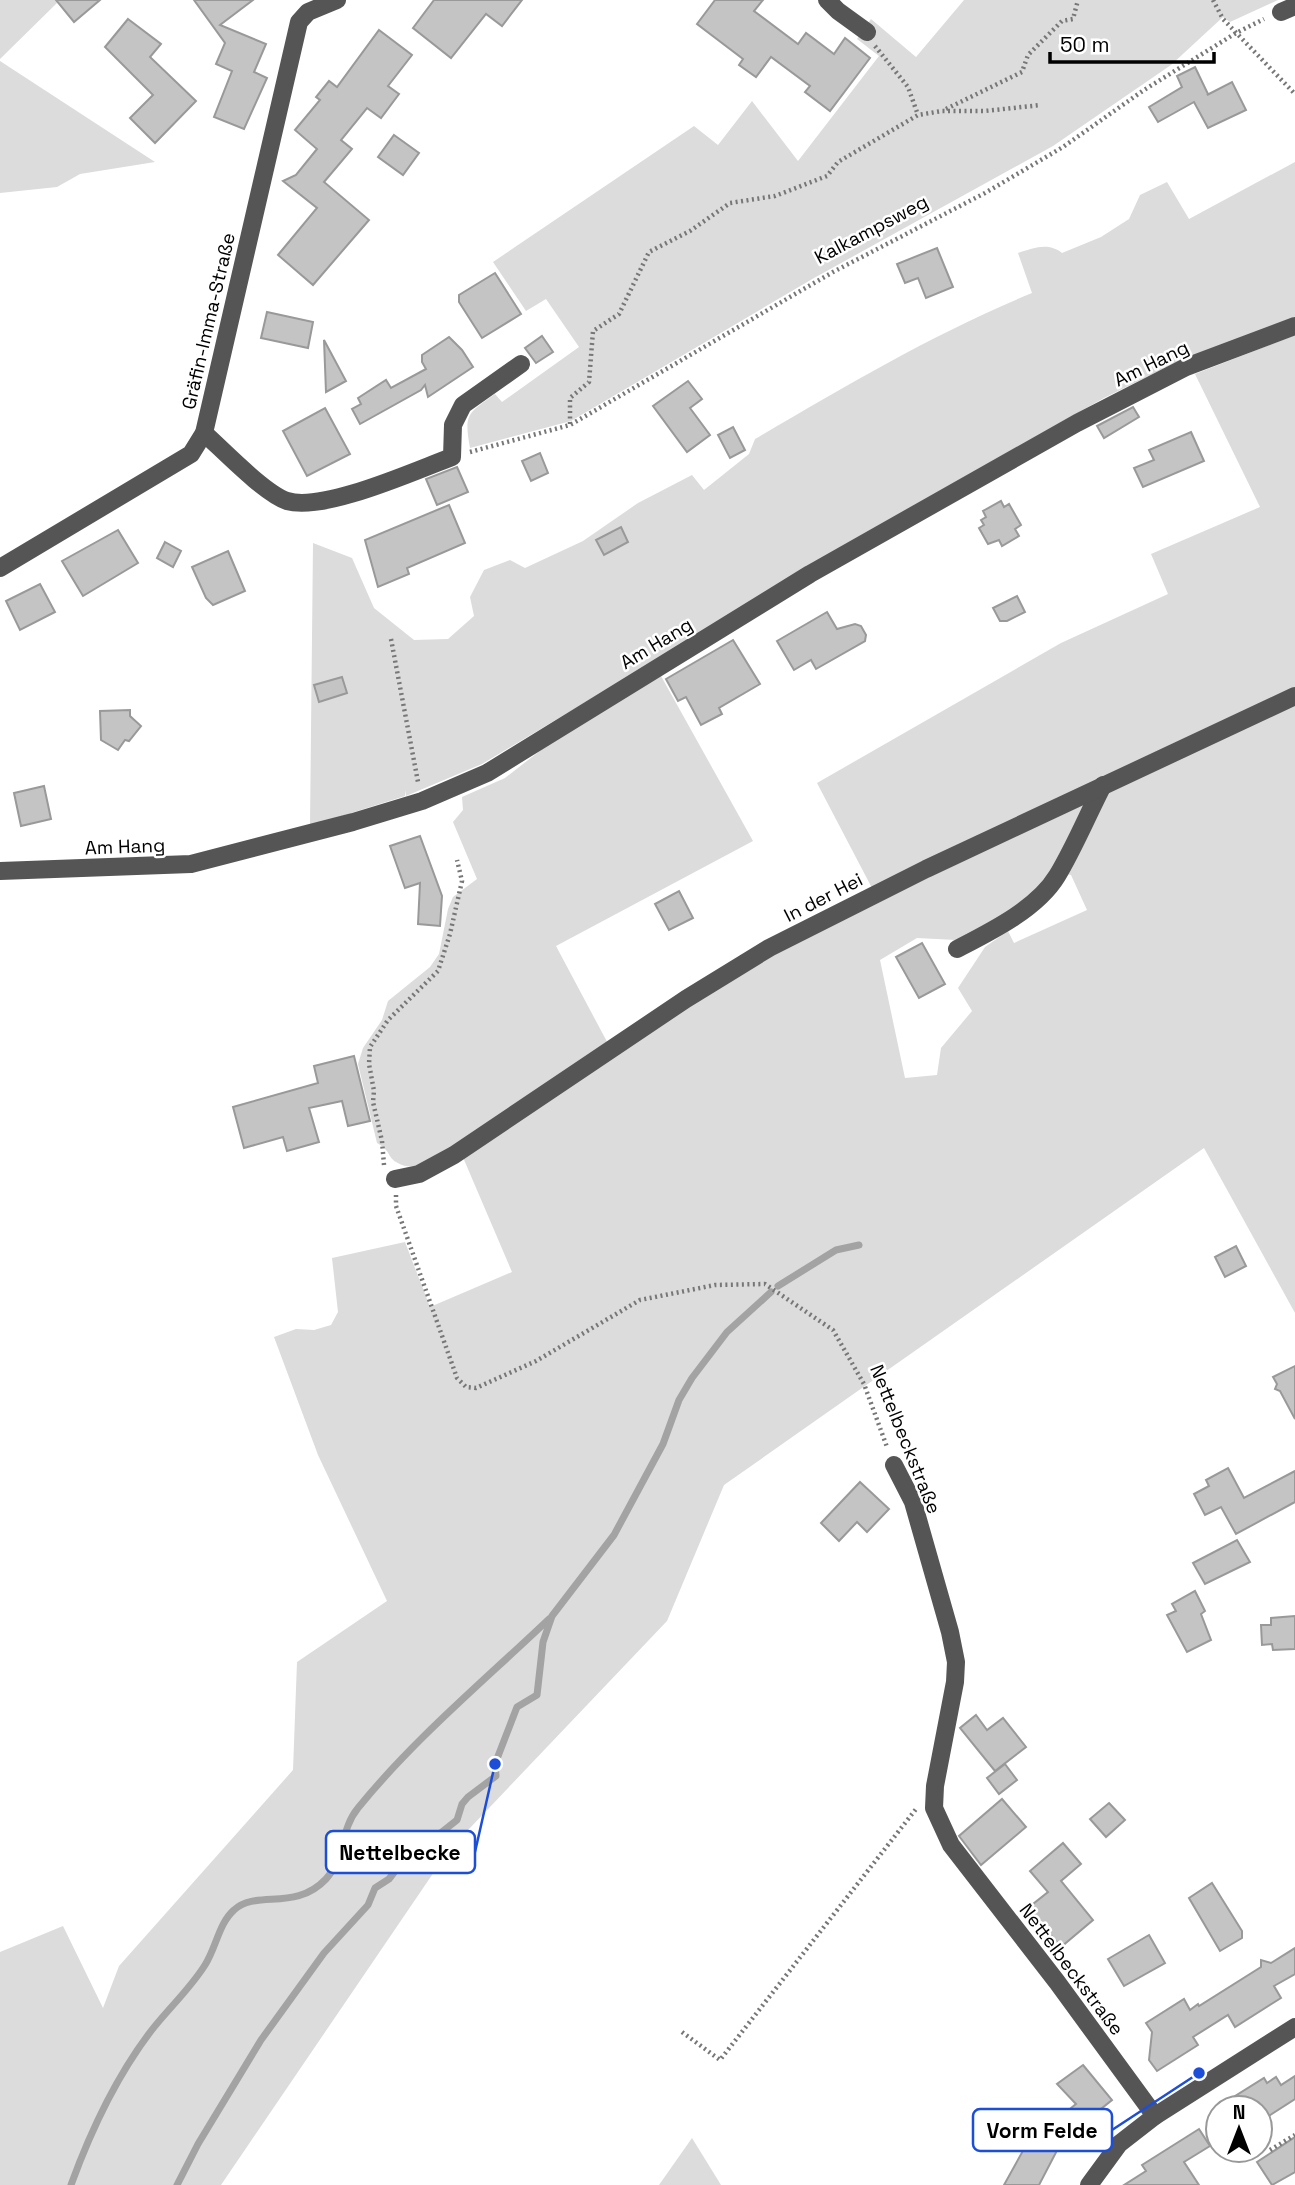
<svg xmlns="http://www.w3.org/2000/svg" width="1295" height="2185" font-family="'Space Grotesk',sans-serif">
<rect width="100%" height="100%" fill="#fff"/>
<!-- green -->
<g fill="#dcdcdc" fill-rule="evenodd">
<polygon points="0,0 60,0 0,59"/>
<path d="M964,0H1278L1230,22L1223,17L1171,65L1053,146L814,278L571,421L470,448C464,414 467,414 495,394L502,402L579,347L546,299L526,311L493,262L694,126L718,145L752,101L798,161L879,56L857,39L871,19L916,57Z"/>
<polygon points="0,61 155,162 80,174 57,187 0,193"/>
<path d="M1295,162V317L1175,363L1104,398L920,502L482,764L406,796L405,790V796L310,826L313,543L352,558L374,608L414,640L448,639L474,616L470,597L484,570L510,560L525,568L583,541L638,503L692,475L704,490L749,454L755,439C845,386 935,333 1032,293L1018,253C1034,248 1048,242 1062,253L1101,237L1129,219L1140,195L1167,182L1189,219Z"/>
<polygon points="1295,335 1295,687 873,890 817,783 1061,643 1168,594 1151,554 1260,507 1195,374"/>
<path d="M661,676L753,841L556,946L613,1053L778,949L1295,703V1313L1204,1148L724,1485L667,1621L449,1850L221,2185H0V1952L63,1926L103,2008L119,1966L293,1770L297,1662L387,1601L318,1455L274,1337L296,1329L314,1330L331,1325L338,1312L332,1258L405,1242L430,1307L512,1272L459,1148C441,1156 416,1175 396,1162C387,1156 391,1151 377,1143L358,1064L363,1048L382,1020L388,1001L430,967L439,954L448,909L453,897L477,879L453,822L463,810L462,797L505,778L559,736ZM1052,871L1071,875L1087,910L1014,943L1008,931L985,947L958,988L972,1011L941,1048L937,1075L905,1078L880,960L917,938L956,940L977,933L1035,893Z"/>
<polygon points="692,2138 721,2185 659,2185"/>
</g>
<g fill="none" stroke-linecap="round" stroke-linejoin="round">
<!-- stream -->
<g stroke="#a3a3a3" stroke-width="7">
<polyline points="778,1286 836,1250 859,1245"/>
<path d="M71,2185C91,2130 116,2077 151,2031C168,2009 190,1989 205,1965C216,1948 219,1923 234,1910C257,1889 295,1912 326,1879C345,1858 340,1830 358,1808C414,1739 485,1680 549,1619"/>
<polyline points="177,2185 198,2144 261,2040 324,1953 368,1905 375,1888 389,1879 399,1866 457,1820 462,1804 468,1797 496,1776 495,1764 517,1707 537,1695 543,1642 552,1616 614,1535 663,1444 679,1400 692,1378 727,1332 771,1292"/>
</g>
</g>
<!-- building -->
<g fill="#c4c4c4" stroke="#999" stroke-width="2">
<polygon points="56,0 100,0 74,22"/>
<polygon points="194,0 253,0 220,25 266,44 254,72 267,78 244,129 214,117 232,71 216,64 225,43"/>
<polygon points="434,0 522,0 502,26 486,14 451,58 413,28"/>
<polygon points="715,0 763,0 754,11 798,44 806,33 834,54 845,38 870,58 830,111 805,92 810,86 771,57 756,77 739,65 743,59 697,24"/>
<polygon points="128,19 161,44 150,57 196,101 155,143 130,118 153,95 105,47"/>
<polygon points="379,30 412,55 388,86 399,94 381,118 367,108 341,140 352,149 324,182 369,220 313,285 278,255 317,208 283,181 296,175 317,149 295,130 320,100 316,97 329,81 337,87"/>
<polygon points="1195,67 1208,94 1207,95 1232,82 1246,110 1208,128 1194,102 1158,122 1149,107 1182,87 1177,76"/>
<polygon points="394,135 419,153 403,175 378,157"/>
<polygon points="937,248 953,287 926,298 918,278 905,283 897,264"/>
<polygon points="495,273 521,314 482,338 459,302 459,295"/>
<polygon points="267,312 313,322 308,348 261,338"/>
<polygon points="542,336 553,352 536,363 525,348"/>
<polygon points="449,337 462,350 473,367 428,397 425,385 421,390 360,424 352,409 361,404 358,398 386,380 391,388 426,369 422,362 422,355"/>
<polygon points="324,340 346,381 326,392"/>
<polygon points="688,381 702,399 690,408 710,435 687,452 653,406"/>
<polygon points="1133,407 1139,417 1104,438 1097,426"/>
<polygon points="325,408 350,454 307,476 283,431"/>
<polygon points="733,427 745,450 730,458 718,435"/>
<polygon points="1191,432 1204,461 1143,487 1134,468 1154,460 1149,450"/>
<polygon points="540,453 548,473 531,481 522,461"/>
<polygon points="457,467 468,492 437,505 426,479"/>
<polygon points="1001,501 1004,507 1009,504 1021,525 1015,529 1019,536 1002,546 999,540 988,544 979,528 984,525 981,520 986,517 983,511"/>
<polygon points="449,505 465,543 407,568 409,574 378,587 365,540"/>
<polygon points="621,527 628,542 604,555 596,540"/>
<polygon points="118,530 138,563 83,596 62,561"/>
<polygon points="165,542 181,551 173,567 157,558"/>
<polygon points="228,551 245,591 213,605 206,598 192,567"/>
<polygon points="40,584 55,612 20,630 6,601"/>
<polygon points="1017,596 1025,612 1007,621 1000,621 993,608"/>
<polygon points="827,612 837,629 855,624 861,626 866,635 865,641 816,669 811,660 794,670 777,641"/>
<polygon points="733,640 760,684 719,708 722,714 701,725 686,697 678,701 666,679"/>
<polygon points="342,677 347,693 319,702 314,685"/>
<polygon points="130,710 130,716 141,726 129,741 125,740 118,750 101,740 100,711"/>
<polygon points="44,786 51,819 21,826 14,793"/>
<polygon points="420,836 442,896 440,926 418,924 420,883 405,888 390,846"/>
<polygon points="679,891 693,918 669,930 655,904"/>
<polygon points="922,943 945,984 919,998 896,957"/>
<polygon points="354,1056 370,1121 348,1126 342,1101 309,1108 319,1142 287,1151 283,1137 244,1148 233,1107 318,1083 314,1066"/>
<polygon points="1236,1246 1246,1266 1225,1277 1215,1257"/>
<polygon points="1295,1366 1295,1419 1280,1391 1275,1389 1277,1384 1273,1377"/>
<polygon points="1228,1468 1244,1498 1295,1471 1295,1502 1236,1534 1221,1507 1205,1515 1194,1494 1209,1486 1206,1480"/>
<polygon points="860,1482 889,1509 867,1532 857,1522 839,1541 821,1523"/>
<polygon points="1237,1540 1250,1562 1205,1584 1193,1563"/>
<polygon points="1195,1591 1205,1611 1201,1614 1211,1640 1187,1652 1167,1615 1176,1611 1172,1604"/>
<polygon points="1295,1616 1295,1649 1273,1650 1272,1644 1262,1645 1261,1625 1271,1625 1271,1618"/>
<polygon points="976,1715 987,1730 1003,1718 1026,1747 995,1771 960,1728"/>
<polygon points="1005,1764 1017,1780 999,1794 987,1778"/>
<polygon points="1002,1799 1026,1827 981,1865 959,1836"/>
<polygon points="1109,1803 1125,1820 1106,1837 1090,1819"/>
<polygon points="1063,1843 1081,1864 1061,1881 1093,1920 1061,1947 1028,1908 1048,1892 1030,1871"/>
<polygon points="1212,1883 1242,1931 1242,1938 1220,1951 1189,1898"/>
<polygon points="1149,1935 1165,1963 1124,1986 1108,1959"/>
<polygon points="1295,1948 1295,1974 1274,1986 1281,1998 1235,2027 1228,2015 1193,2037 1198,2045 1157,2071 1149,2060 1152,2032 1146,2023 1184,1999 1190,2010 1198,2004 1199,2006 1261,1967 1261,1960 1271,1963"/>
<polygon points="1083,2065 1112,2100 1077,2128 1065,2113 1076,2104 1057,2084"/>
<polygon points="1295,2076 1295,2099 1261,2121 1260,2108 1216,2108 1264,2078 1267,2083 1276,2077 1281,2085"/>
<polygon points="1199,2129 1210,2146 1184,2162 1199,2185 1124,2185 1146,2171 1142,2165"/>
<polygon points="1046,2131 1063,2139 1039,2185 1004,2185 1030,2138 1040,2143"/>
<polygon points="1295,2137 1295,2172 1272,2185 1257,2162"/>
</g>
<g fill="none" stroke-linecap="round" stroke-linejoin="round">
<!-- path -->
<g stroke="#777" stroke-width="4.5" stroke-dasharray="2 3.5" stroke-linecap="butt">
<polyline points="1213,0 1223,19 1295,94"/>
<polyline points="875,46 908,87 918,115"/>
<polyline points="946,109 1022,72 1028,55 1062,21 1073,19 1078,0"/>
<polyline points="570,424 570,398 589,382 593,331 619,314 649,252 690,231 730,203 775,196 827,176 838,162 918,115 942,111 985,111 1041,105"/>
<polyline points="470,452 570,425 833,272 985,193 1063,147 1144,90 1236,33 1264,19"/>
<polyline points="391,639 418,782"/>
<polyline points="384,1165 382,1141 373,1102 374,1091 369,1064 370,1047 388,1020 438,971 450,934 462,881 457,860"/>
<polyline points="396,1195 396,1206 457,1378 466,1387 476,1388 536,1361 640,1300 715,1285 765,1284 833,1330 864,1384 887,1447"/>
<polyline points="682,2032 720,2060 916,1809"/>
<polyline points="1270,2150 1295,2135"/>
</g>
<!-- minor -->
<g stroke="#555" stroke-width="18">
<polyline points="827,0 838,11 867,32"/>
<polyline points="1281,12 1295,6"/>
<path d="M204,433C223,450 264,493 287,501C324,512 414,471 452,457L453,425L463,405L521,364"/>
<polyline points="0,568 191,454 204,433 299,22 308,12 337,0"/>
<polyline points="0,871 191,864 353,822 422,801 487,773 810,574 1077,423 1186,367 1295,326"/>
<path d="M957,949C990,932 1037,909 1057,876C1074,848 1088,814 1103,785"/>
<polyline points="395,1179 419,1174 454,1155 686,999 769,948 926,869 1295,696"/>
<polyline points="894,1465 913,1502 950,1632 956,1662 955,1682 935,1786 934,1808 951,1845 1057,1982 1155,2116"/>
<polyline points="1089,2185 1119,2144 1155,2116 1295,2027"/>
</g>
</g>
<g text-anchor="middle" stroke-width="5" stroke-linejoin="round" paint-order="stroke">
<!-- street labels -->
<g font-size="19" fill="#000" stroke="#fff">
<text transform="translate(871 229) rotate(-28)" y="7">Kalkampsweg</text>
<text transform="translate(208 321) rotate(-77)" y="7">Gräfin-Imma-Straße</text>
<text transform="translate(1151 363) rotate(-26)" y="7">Am Hang</text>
<text transform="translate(656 643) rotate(-31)" y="7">Am Hang</text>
<text transform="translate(125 846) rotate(-2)" y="7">Am Hang</text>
<text transform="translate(823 897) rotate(-27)" y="7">In der Hei</text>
<text transform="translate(906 1439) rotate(68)" y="7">Nettelbeckstraße</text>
<text transform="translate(1072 1969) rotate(53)" y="7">Nettelbeckstraße</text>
</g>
</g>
<!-- callouts -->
<path fill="none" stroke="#1d4ed8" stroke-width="2.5" d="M495 1764L475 1852M1199 2073L1112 2130"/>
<g fill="#1d4ed8" stroke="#fff" stroke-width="2.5">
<circle cx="495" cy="1764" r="7"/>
<circle cx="1199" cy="2073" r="7"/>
</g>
<g fill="#fff" stroke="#1d4ed8" stroke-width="2.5">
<rect x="326" y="1831" width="149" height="42" rx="7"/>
<rect x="973" y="2109" width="139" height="42" rx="7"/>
</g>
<g font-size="21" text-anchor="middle" font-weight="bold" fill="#000">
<text x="400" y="1860">Nettelbecke</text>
<text x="1042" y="2138">Vorm Felde</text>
</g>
<!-- north arrow -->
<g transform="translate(1239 2129)"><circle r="33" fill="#ffffff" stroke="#999999" stroke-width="2"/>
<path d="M0-5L12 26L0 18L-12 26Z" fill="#000000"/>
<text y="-10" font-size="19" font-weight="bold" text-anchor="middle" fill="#000000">N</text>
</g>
<!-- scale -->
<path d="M1050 52v10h164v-10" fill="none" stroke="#000000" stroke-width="3.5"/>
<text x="1060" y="52" font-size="21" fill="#000000" stroke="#ffffff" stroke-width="5" paint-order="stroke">50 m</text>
</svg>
